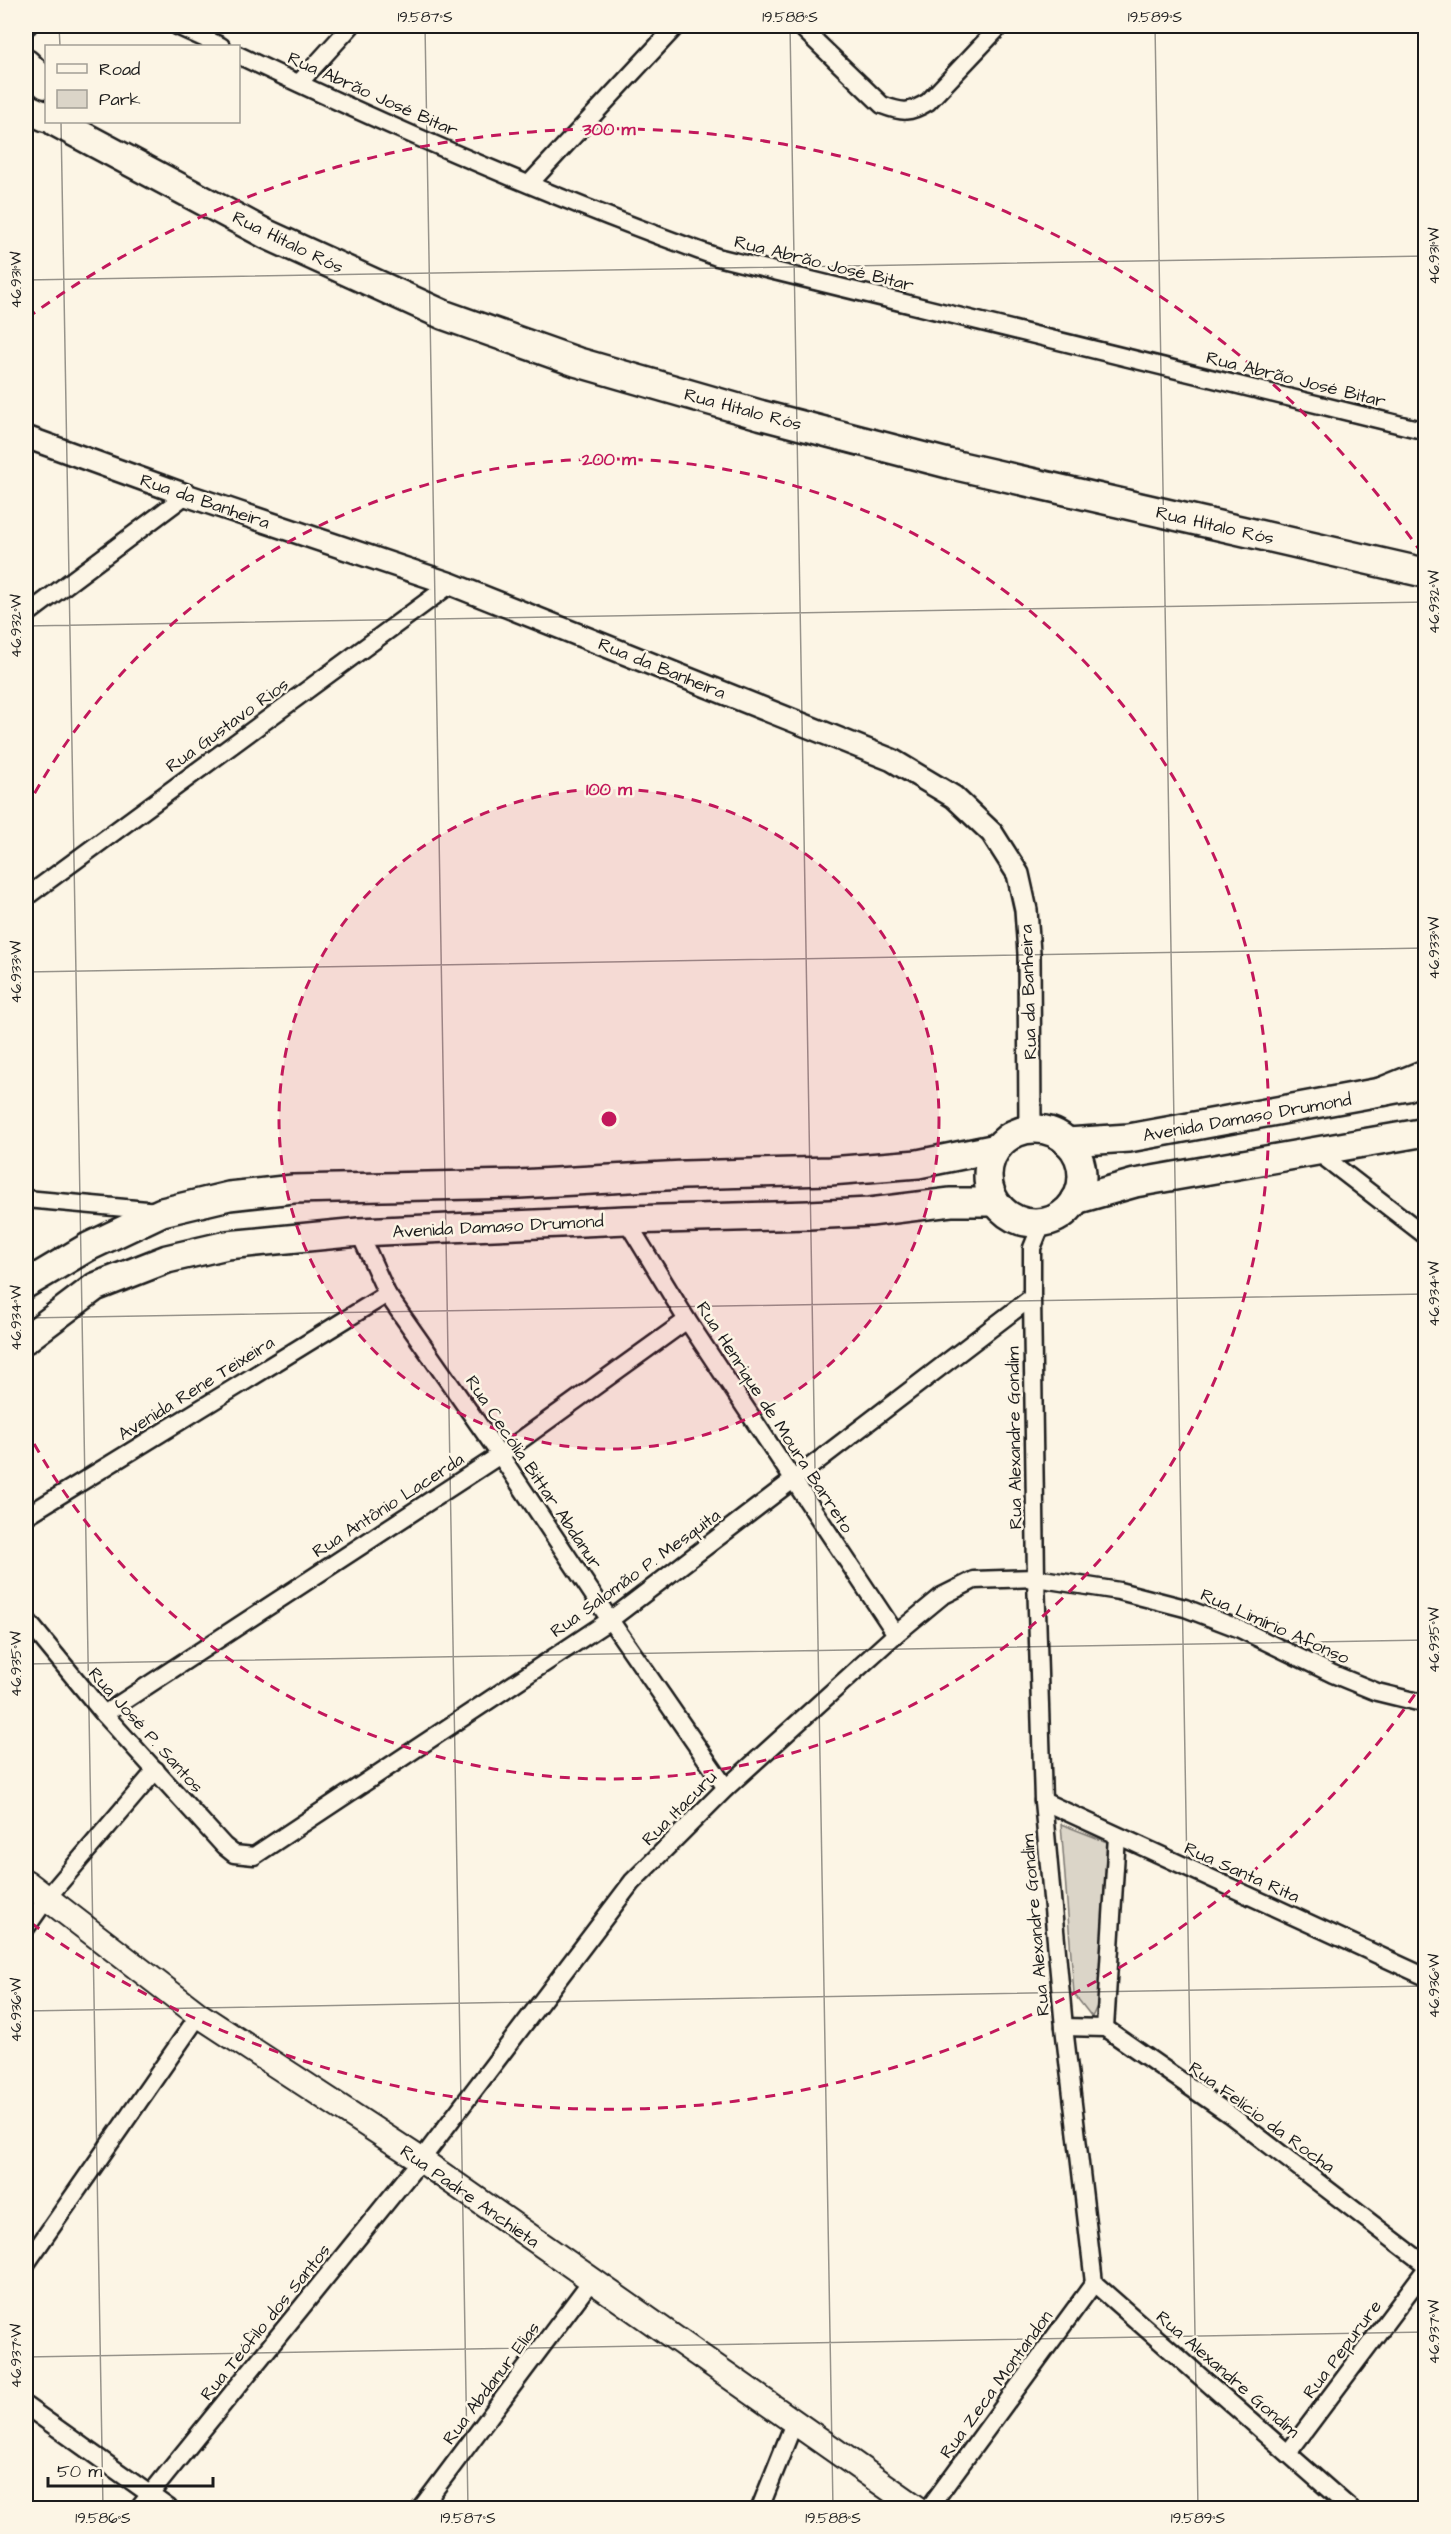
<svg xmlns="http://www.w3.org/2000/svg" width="1451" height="2534" font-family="'Architects Daughter',sans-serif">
<rect width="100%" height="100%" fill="#fcf5e5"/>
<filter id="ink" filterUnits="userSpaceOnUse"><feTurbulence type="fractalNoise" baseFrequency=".0167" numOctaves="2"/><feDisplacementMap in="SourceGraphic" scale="12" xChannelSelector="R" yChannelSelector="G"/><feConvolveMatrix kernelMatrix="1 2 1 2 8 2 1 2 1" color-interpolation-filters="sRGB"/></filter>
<g filter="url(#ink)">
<!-- green -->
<polygon fill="#dbd5c8" stroke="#7c7872" stroke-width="1.5" points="1061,1824 1107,1842 1098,2004 1092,2017 1074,1994"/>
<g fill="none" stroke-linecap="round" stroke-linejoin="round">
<!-- minor casing -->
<g stroke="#1c1c1c" stroke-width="21">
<g id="minor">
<polyline points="177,26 221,46"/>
<path d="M800,26L882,105C903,113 910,113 928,102L1000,26"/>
<polyline points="26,27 28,26"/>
<path d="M238,55C394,129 554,199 717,257L1426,431"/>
<polyline points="299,83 351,26"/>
<polyline points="529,184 676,26"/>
<polyline points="26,615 186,495"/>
<polyline points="26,897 451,584"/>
<polyline points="1316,1151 1426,1236"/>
<polyline points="26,1199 158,1211"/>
<polyline points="626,1220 687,1320 896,1634"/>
<polyline points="1042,1223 1032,1248 1032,1297 1036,1578 1043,1801 1064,2027 1094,2283 1350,2508"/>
<polyline points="359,1232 387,1294 500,1455 610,1620 726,1788"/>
<polyline points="26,1516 387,1294"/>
<polyline points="26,1619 104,1714 224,1846 234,1854 254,1856 610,1620 1032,1297"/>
<polyline points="104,1714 500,1455 687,1320"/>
<polyline points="1043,1801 1426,1977"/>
<polyline points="26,1928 47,1898 156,1770"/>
<polyline points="1064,2027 1105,2028 1229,2114 1426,2265"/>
<polyline points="1105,2028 1117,1836"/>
<polyline points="26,2264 199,2015"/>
<polyline points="26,2406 169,2508"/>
<polyline points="1288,2453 1426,2269"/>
<polyline points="139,2508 421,2160 632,1882 726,1788 896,1634 942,1596 974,1580 1036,1578 1119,1591 1185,1608 1240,1629 1333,1674 1377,1692 1426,1704"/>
<polyline points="421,2508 591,2281"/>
<polyline points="760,2508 794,2423"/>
<polyline points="929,2508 1094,2283"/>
</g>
</g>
<!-- tertiary casing -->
<g stroke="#1c1c1c" stroke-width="26">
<polyline id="tertiary" points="26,437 186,495 451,584 892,760 954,797 992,833 1018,874 1026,910 1029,953 1030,1128"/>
</g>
<!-- secondary casing -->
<g stroke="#1c1c1c" stroke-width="28">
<polyline id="secondary" points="26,1882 199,2015 421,2160 917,2508"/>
</g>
<!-- primary casing -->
<g stroke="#1c1c1c" stroke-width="32">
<g id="primary">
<circle cx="1035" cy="1176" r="47"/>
<polyline points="1067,1142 1129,1138 1407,1087"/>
<polyline points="1075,1200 1135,1183 1426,1132"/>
<polyline points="26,1284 88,1247 162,1212 229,1196 293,1189 519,1184 684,1175 830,1171 918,1164 997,1148"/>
<polyline points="26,1339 95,1287 167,1259 227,1245 359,1232 626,1220 809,1215 870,1212 951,1202 995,1202"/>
</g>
</g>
<!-- trunk casing -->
<g stroke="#1c1c1c" stroke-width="33">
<g id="trunk">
<polyline points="26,64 46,84"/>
<polyline points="26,108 46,117"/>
<polyline points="56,122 266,234 444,315 577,362 761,415 950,464 1426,573"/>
<polyline points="1384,1091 1426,1074"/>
</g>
</g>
<!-- minor -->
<use href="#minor" stroke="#fcf5e5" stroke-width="16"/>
<!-- tertiary -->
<use href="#tertiary" stroke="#fcf5e5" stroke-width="21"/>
<!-- secondary -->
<use href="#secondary" stroke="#fcf5e5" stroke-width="24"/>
<!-- primary -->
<use href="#primary" stroke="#fcf5e5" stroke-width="27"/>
<!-- trunk -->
<use href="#trunk" stroke="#fcf5e5" stroke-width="28"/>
</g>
</g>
<!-- ticks -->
<path fill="none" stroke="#1c1c1c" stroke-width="1.5" stroke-opacity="0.45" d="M59,26L60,46M425,26L468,2508M790,26L833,2508M1155,26L1198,2508M61,122L103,2508M26,280L1426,256M26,626L1426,602M26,972L1426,948M26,1318L1426,1294M26,1664L1426,1640M26,2011L1426,1986M26,2357L1426,2332"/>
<!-- distance rings -->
<circle cx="609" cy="1119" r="330" fill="#c2185b" fill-opacity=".12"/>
<g fill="none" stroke="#c2185b" stroke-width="3" stroke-dasharray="10 8">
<circle cx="609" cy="1119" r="330"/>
<path d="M26 809A660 660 0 1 1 26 1429"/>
<path d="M1425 1680A990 990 0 0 1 27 1920M27 318A990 990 0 0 1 1425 558"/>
</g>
<g text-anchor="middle" stroke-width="5" stroke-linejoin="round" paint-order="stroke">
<!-- street labels -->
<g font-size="18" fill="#1c1c1c" stroke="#fcf5e5">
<text transform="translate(373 94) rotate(24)" y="6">Rua Abrão José Bitar</text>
<text transform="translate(288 242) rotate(26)" y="6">Rua Hítalo Rós</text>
<text transform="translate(824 263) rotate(14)" y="6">Rua Abrão José Bitar</text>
<text transform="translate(1296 379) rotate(14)" y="6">Rua Abrão José Bitar</text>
<text transform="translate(743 409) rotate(15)" y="6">Rua Hítalo Rós</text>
<text transform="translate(205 501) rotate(19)" y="6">Rua da Banheira</text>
<text transform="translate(1215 525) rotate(13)" y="6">Rua Hítalo Rós</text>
<text transform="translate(662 668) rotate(22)" y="6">Rua da Banheira</text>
<text transform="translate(227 725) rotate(-36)" y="6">Rua Gustavo Rios</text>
<text transform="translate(1028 992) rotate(-92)" y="6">Rua da Banheira</text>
<text transform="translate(1247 1117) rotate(-10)" y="6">Avenida Damaso Drumond</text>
<text transform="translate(498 1226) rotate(-3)" y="6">Avenida Damaso Drumond</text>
<text transform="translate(196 1388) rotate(-32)" y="6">Avenida Rene Teixeira</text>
<text transform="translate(775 1417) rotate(57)" y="6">Rua Henrique de Moura Barreto</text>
<text transform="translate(1014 1438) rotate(-91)" y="6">Rua Alexandre Gondim</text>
<text transform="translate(534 1472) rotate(56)" y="6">Rua Cecólia Bittar Abdanur</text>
<text transform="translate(388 1505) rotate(-33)" y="6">Rua Antônio Lacerda</text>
<text transform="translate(635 1573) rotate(-36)" y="6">Rua Salomão P. Mesquita</text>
<text transform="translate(1275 1626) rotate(24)" y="6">Rua Limírio Afonso</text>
<text transform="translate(146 1730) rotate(48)" y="6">Rua José P. Santos</text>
<text transform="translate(679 1808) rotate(-45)" y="6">Rua Itacuru</text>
<text transform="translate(1242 1872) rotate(24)" y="6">Rua Santa Rita</text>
<text transform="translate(1035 1925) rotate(-95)" y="6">Rua Alexandre Gondim</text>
<text transform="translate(1262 2117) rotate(36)" y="6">Rua Felício da Rocha</text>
<text transform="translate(470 2196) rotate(35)" y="6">Rua Padre Anchieta</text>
<text transform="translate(265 2322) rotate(-51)" y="6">Rua Teófilo dos Santos</text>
<text transform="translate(1342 2349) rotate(-53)" y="6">Rua Pepurure</text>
<text transform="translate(1228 2374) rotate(41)" y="6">Rua Alexandre Gondim</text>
<text transform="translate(491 2383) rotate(-53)" y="6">Rua Abdanur Elias</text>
<text transform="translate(996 2384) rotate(-54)" y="6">Rua Zeca Montandon</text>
</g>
</g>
<circle cx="609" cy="1119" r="9" fill="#c2185b" stroke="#fcf5e5" stroke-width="3"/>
<g font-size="18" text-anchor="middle" font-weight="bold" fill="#c2185b" stroke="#fcf5e5" stroke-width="5" stroke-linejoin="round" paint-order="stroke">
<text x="609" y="135">300 m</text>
<text x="609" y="465">200 m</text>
<text x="609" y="795">100 m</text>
</g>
<!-- margin -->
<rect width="1451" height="2534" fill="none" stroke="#fcf5e5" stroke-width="66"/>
<!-- legend -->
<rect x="45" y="45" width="195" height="78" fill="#fcf5e5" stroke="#a29e95" stroke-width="1.5"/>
<rect x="57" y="64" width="30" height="9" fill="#fcf5e5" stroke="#a29e95" stroke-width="1.5"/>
<text x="99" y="75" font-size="18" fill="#1c1c1c">Road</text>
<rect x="57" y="90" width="30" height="18" fill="#dbd5c8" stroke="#a29e95" stroke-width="1.5"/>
<text x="99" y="105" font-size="18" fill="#1c1c1c">Park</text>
<!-- scale -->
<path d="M48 2477v9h165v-9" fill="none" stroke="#1c1c1c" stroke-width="3"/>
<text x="57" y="2477" font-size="18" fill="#1c1c1c" stroke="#fcf5e5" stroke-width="4.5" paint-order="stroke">50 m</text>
<rect x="33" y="33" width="1385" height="2468" fill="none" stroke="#1c1c1c" stroke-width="2"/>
<g font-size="15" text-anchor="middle" fill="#1c1c1c">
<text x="425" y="22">19.587°S</text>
<text x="790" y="22">19.588°S</text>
<text x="1155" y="22">19.589°S</text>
<text transform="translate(1434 256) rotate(-90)" y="5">46.931°W</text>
<text transform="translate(16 280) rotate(-90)" y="5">46.931°W</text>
<text transform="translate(1434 602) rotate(-90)" y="5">46.932°W</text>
<text transform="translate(16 626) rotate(-90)" y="5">46.932°W</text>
<text transform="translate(1434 948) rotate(-90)" y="5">46.933°W</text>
<text transform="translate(16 972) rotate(-90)" y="5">46.933°W</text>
<text transform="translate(1434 1294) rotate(-90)" y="5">46.934°W</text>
<text transform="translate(16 1318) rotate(-90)" y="5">46.934°W</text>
<text transform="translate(1434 1640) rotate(-90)" y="5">46.935°W</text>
<text transform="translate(16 1664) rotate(-90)" y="5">46.935°W</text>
<text transform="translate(1434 1986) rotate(-90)" y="5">46.936°W</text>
<text transform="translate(16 2010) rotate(-90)" y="5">46.936°W</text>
<text transform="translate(1434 2332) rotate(-90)" y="5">46.937°W</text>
<text transform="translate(16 2356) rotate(-90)" y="5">46.937°W</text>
<text x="103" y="2523">19.586°S</text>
<text x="468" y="2523">19.587°S</text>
<text x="833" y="2523">19.588°S</text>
<text x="1198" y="2523">19.589°S</text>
</g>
</svg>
